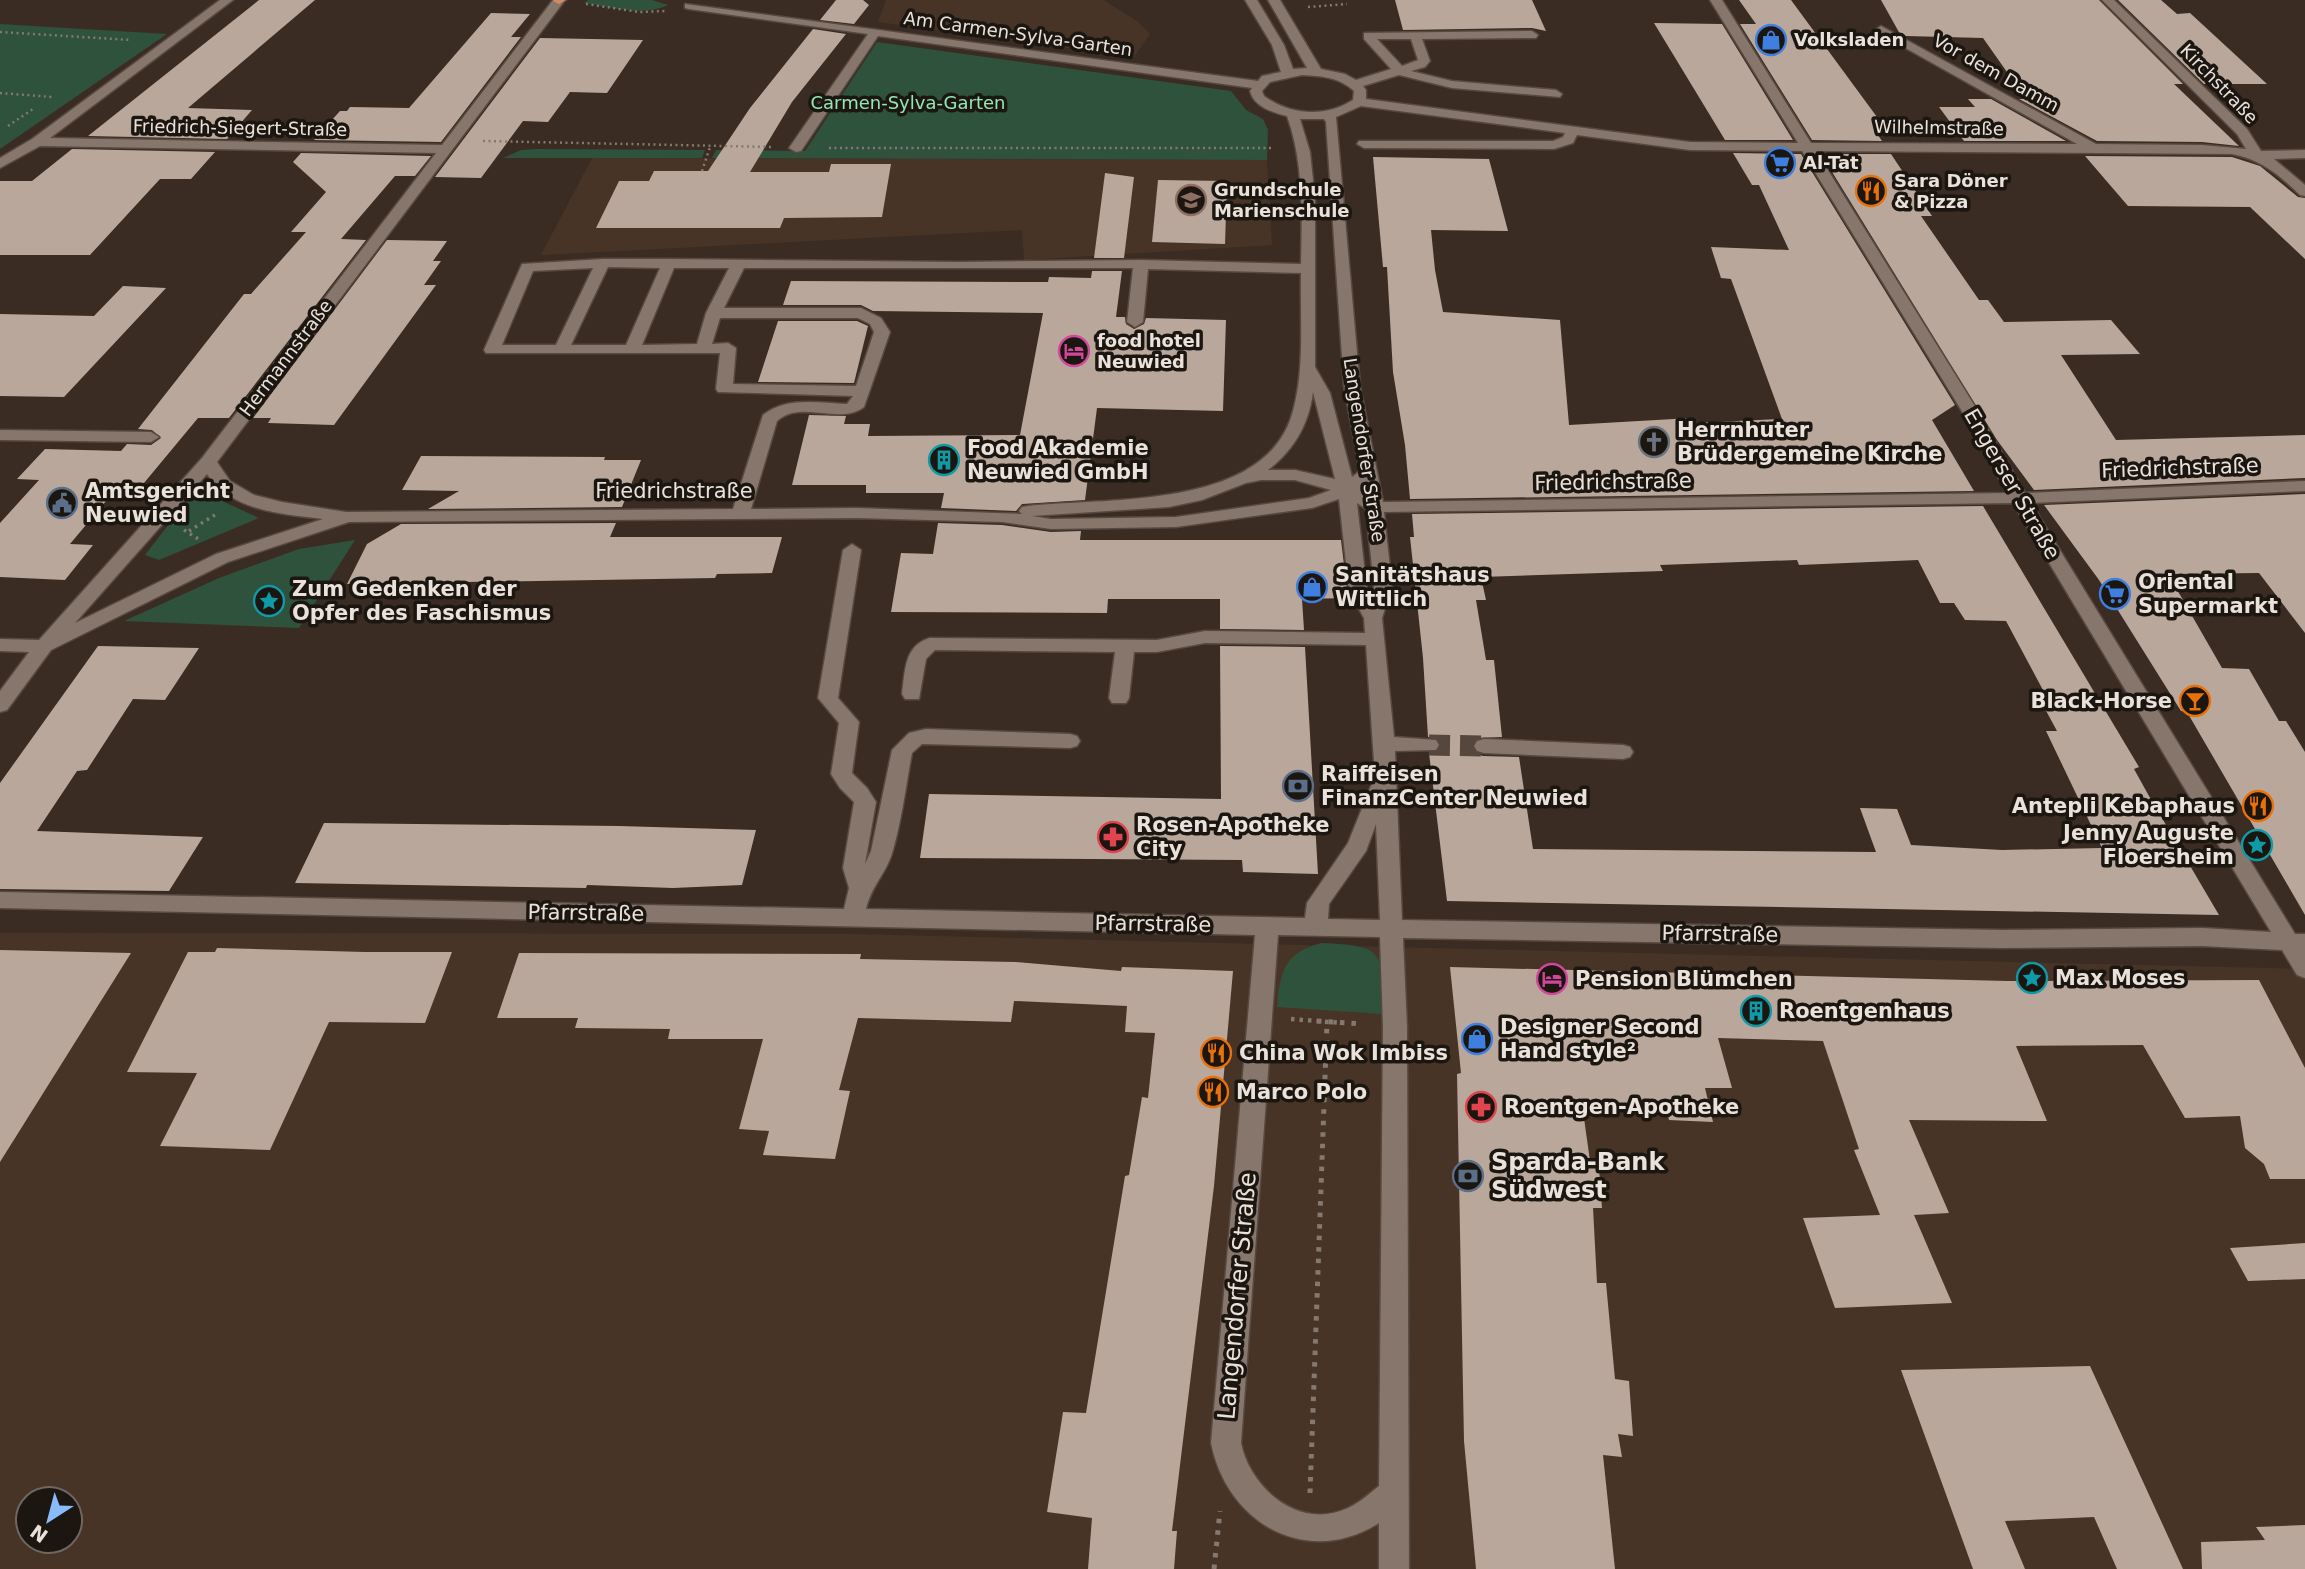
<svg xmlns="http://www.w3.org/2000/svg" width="2305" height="1569" font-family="'DejaVu Sans',sans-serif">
<rect width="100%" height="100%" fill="#3a2c22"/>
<!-- built -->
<g fill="#483426" fill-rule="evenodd">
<polygon points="886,0 1103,0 1137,21 1150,34 1134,57 878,22"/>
<polygon points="592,158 1267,160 1272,245 1024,260 1022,230 541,255"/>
<path d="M0,933L847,934L2305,969V1569H0ZM28,1499H70V1541H28Z"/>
</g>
<!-- green -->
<g fill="#2f523d">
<path d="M588,0H652L668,5C642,17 612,7 584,3Z"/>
<polygon points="0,24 167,34 0,149"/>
<polygon points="877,42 1231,91 1246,110 1263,119 1268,130 1267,160 712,158 716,150 805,151"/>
<polygon points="537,149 705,150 702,158 503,158 521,150"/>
<polygon points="196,489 259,518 159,560 145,555"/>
<polygon points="355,540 299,628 124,621 219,578 299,549"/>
<path d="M1321,943C1388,946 1381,952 1383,1014L1277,1007C1280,972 1284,953 1321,943Z"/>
</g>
<!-- building -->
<g fill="#b9a79b" fill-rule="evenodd">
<polygon points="259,0 315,0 188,108 252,110 227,139 88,136"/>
<polygon points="836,0 863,0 869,5 854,24 820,20"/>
<polygon points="1395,0 1532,0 1546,31 1532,28 1403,30"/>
<polygon points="1739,0 1791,0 1888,132 1876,132 1882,141 1812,140 1740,24 1756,24"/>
<polygon points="1881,0 2099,0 2183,84 2174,84 2239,146 2202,142 2097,141 2019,99 2026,99 1983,38 1906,36 1900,34"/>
<polygon points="2118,0 2161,0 2177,14 2190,13 2267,84 2204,84"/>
<polygon points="491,13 530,14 511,37 521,37 441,142 314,140 340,111 347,111 350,107 409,108"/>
<polygon points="1654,23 1722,24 1793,140 1725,140"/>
<polygon points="813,29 846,34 792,102 750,172 829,172 831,164 891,164 882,217 784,218 780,228 596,228 619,181 649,181 654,171 708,171 750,108"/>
<polygon points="540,38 643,40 607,93 570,92 548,122 523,121 481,178 435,177"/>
<polygon points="1968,99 1991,99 2066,141 1964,141 1939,107 1975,107"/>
<polygon points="72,149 215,152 191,179 160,179 90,255 0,255 0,181 32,181"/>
<polygon points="301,153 431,156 415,176 395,176 341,239 366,240 229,418 198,418 144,483 122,482 70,544 93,545 65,580 0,577 0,523 39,480 17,479 45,449 121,451 127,444 151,445 161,438 152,430 138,429 244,294 251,294 306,232 291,232 326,192 293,162"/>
<polygon points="1733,153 1801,154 1955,405 1932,420 1974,491 1410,499 1405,445 1393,372 1387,267 1383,267 1373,157 1489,159 1508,231 1431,230 1435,270 1443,312 1560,320 1569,425 1691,418 1694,423 1782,419 1731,279 1721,278 1711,247 1789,250 1759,185 1752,185"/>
<polygon points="1821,154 1891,154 1932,216 1921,216 1979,300 1988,300 2004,322 2111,320 2140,354 2061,355 2116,440 2305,435 2305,478 2034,490 1997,440"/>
<polygon points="2085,156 2232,157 2260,166 2298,197 2305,198 2305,259 2250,207 2128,206"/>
<polygon points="1105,173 1134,177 1124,258 1094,258"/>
<polygon points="1158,180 1227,181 1225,244 1152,242"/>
<polygon points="387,240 447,241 433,261 441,261 424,285 436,285 334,425 268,423 271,418 253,418"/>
<polygon points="1092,271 1122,271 1116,317 1125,317 1126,324 1134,329 1144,324 1146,318 1226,320 1223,411 1097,408 1085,500 1022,504 1016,511 941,508 944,493 866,493 866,485 792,485 809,415 846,416 844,424 870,424 868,436 1020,435 1043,313 873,311 861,305 783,305 791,281 1048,282 1049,277 1091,278"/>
<polygon points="123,286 166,288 64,397 0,396 0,314 94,316"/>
<polygon points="778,321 857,321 868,326 854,383 758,382"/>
<polygon points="421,456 605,457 604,460 641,460 622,507 428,509 459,491 402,490"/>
<polygon points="2305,494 2305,633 2259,573 2168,574 2222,668 2249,669 2279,721 2286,721 2305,752 2305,915 2187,712 2181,711 2099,580 2044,505"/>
<path d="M1983,506L2139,767L2134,769L2149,796L2219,915L1447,901L1429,753L1438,751L1441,744L1436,737H1428L1423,658L1410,537H1414L1412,514ZM1797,560L1799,565L1918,560L1940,603H1954L1965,620L2006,621L2052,707H2044L2057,731H2046L2102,848L2002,850L1911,845L1897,809L1860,808L1876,852L1533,849L1519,757L1483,756L1476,754L1472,747L1476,738L1502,737L1494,660H1486L1476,600H1486L1481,577L1663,571L1660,565Z"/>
<polygon points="616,523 610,537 782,537 772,573 717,574 715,578 347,584 367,544 401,524"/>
<polygon points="938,523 1002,525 1051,532 1081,531 1080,540 1341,540 1348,598 1302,599 1304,630 1220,629 1220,599 1108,599 1107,613 891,612 901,553 933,554"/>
<polygon points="98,646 199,648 165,700 133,699 87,770 77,771 37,831 203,837 169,891 0,889 0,783"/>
<polygon points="1220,646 1305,647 1318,874 1243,872 1242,860 920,858 929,794 1221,799"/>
<polygon points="324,823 619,826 756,830 742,885 673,888 587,885 586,888 295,883"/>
<polygon points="217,948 365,952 452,952 425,1023 329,1022 270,1150 160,1146 197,1073 127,1072 188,952 215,952"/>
<polygon points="0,950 131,953 0,1162"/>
<polygon points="519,953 861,954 860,959 1016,962 1121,971 1122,967 1233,971 1214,1186 1172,1531 1177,1531 1174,1569 1088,1569 1092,1518 1047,1512 1063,1412 1086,1413 1125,1176 1129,1175 1142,1097 1148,1098 1155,1033 1125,1032 1127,1006 1014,1001 1011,1022 858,1018 839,1090 850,1091 835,1159 763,1155 769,1131 739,1129 763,1039 668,1039 670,1029 575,1028 578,1018 497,1018"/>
<polygon points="1450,967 2007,981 2259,980 2305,1068 2305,1179 2270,1179 2264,1164 2245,1148 2240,1116 2185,1118 2143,1045 2016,1046 2047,1121 1909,1120 1949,1213 1914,1215 1952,1303 1835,1308 1803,1218 1880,1215 1854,1150 1859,1149 1823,1041 1718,1038 1732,1088 1705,1088 1713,1122 1669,1120 1666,1107 1582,1104 1591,1168 1599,1168 1602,1208 1593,1208 1597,1283 1606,1283 1615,1379 1629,1381 1633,1436 1618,1434 1622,1457 1603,1455 1615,1569 1476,1569 1464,1441 1457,1074 1461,1073"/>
<polygon points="2305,1243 2305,1279 2248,1281 2230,1248"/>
<polygon points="2090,1366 2183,1569 2117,1569 2094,1517 2005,1521 2025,1569 1973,1569 1901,1370"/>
<polygon points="2305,1525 2305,1569 2202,1569 2201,1542 2265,1540 2256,1527"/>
</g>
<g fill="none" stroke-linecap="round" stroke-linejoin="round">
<!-- minor-tunnel -->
<polyline stroke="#55473e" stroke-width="21" stroke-dasharray="21 10" stroke-linecap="butt" points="1429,745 1484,746"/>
<!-- minor casing -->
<g stroke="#564941" stroke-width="3">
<g id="minor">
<path d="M220,0H233L50,138L442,145L553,0H565L217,462L230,481L254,495L282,502L346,512L733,509L763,415C787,396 819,403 847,404L853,396L718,392L716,389L720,353H486L484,350L522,264L603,259H669L958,262L1141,260L1301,264C1302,215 1304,163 1287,116C1272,112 1254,107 1250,91L1252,88L878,36L801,151L796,152L789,148L868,34L689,9L685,8V4L1258,81L1262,76L1281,72L1272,45L1245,0H1257L1284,45L1293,69L1307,68L1268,0H1280L1321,69L1345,74L1356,80L1391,69L1364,39V33L1532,31L1538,35L1536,38L1422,39L1430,61L1425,67L1411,71L1452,81L1556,90L1562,94L1560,97L1452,88L1399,75L1363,86L1366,90V99L1690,142L1798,143L1710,0H1722L1811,143L2077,144L1877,32L1875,30L1881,26L2096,144L2202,145L2246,149L2237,134L2102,0H2114L2247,129L2261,151L2305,150V158L2274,159L2305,185V196L2300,195C2278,174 2262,160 2232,154L1816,151L1976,408L2025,493L2305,481V491L2031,503L2295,934H2305V978L2297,975L2282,950L2202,946L2002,948L1403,938L1407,1027L1409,1569H1379V1523C1306,1569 1227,1523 1211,1443L1255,935L0,908V892L844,909L849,888L843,868L854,802L840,788L831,774L839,723L818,698L843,550L852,544L861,550L838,698L859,722L852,773L867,788L876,802L865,864L871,851L892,750L909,733L926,729L1070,734L1077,736L1080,741L1077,746L1070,748L922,744L912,753C906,785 902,819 893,850C887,873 872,884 866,909L1305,918L1307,903L1348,843L1375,776L1366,645L1205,643L1157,652H1134L1129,698L1126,703H1112L1109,698L1115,652L935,650L926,659L919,699H905L902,694C905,672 904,645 930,638L1157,640L1205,631L1365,633L1364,618L1349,591L1339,499L1312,508L1176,527L1051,529L1002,522L856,518L349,522L228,562L51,650L7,710L0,712V691L29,652L0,651V639L39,640L202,458L436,153L40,146L0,168V158L32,139ZM1377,39H1411L1418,60L1402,66ZM1302,75C1321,76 1339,77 1354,91L1353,100C1325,118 1290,115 1264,96L1262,91L1270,82ZM1361,106L1565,133L1563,137L1553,141H1359L1357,144L1364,148L1554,149L1573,143L1577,135L1690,150L1802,151L1960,408L2007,493L1383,502L1360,386L1336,117ZM1300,119H1324L1326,122L1344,386L1360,471L1352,477L1330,393L1315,367V199L1310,152ZM608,267L660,268L626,345H571ZM593,268L556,345H502L533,271ZM674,268H729L706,313L697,344L642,345ZM744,268H1133L1127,322L1135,327L1143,322L1148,269L1301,273C1300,319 1305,367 1293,411C1267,511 1106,497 1028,506L1022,507L1019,511L1022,514L856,508L751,509L777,421C802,399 839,426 864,407L890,332L881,318L861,308H724ZM720,318H858L870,324L874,332L856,386L733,384L736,348L728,343L712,344ZM1313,392L1335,479L1295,470H1268C1294,450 1309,424 1313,392ZM207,474C231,511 282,514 323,519L216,554L75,623ZM1261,480H1295L1331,490L1309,498L1176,517L1051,519L1032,516L1169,507L1202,500L1246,483ZM1357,503L1366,509L1374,587L1371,597L1367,591ZM2013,503L2271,932L2202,928L2002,930L1402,920L1395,751L1436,750L1439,745L1436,740L1394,737L1382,618L1392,587L1384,512ZM1376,824L1380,920L1328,919L1329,904L1366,851ZM1278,935L1380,937L1383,1027L1379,1486C1369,1494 1359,1503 1348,1508C1299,1531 1250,1488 1241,1443Z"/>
<polygon points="0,430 151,432 159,437 151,442 0,440"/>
<polygon points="1484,739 1623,745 1630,747 1633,752 1630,757 1623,759 1484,753 1477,751 1474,746 1477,741"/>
</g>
</g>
<!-- highway casing -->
<g stroke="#564941" stroke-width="3">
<polygon id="highway" points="566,0 559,4 553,1 554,0"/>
</g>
<!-- path-far3 -->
<g stroke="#847870" stroke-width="2.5" stroke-dasharray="2 3.5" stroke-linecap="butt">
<polyline points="586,4 639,12 667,11"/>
<polyline points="1308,7 1347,4"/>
<polyline points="0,32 131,40"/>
<polyline points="0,93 52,97"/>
<polyline points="8,126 33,109"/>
<polyline points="483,141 772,147"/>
<polyline points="829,148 1273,148"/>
<polyline points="702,171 710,147"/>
</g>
<!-- path-far2 -->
<g stroke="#847870" stroke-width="3.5" stroke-dasharray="2.5 4.5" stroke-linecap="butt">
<polyline points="184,530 200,540"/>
<polyline points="189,531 218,513"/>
</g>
<!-- path-far1 -->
<polyline stroke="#847870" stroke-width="4.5" stroke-dasharray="3.5 5" stroke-linecap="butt" points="1291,1019 1342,1023"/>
<!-- path -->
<g stroke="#847870" stroke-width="5" stroke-dasharray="4.5 7" stroke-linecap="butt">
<polyline points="1317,1021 1362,1024"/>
<polyline points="1310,1493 1327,1022"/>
<polyline points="1214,1569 1220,1511"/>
</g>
<!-- minor -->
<use href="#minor" fill="#87766b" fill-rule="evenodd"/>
<!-- highway -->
<use href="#highway" fill="#d68961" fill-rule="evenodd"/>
</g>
<!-- icons -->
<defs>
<g id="shop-ring" transform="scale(1.575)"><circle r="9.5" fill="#1c1611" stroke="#3f7fe0" stroke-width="1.5"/><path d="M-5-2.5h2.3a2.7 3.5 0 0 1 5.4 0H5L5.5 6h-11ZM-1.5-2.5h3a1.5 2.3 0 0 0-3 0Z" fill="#3f7fe0"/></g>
<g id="supermarket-ring" transform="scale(1.575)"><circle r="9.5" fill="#1c1611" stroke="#3f7fe0" stroke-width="1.5"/><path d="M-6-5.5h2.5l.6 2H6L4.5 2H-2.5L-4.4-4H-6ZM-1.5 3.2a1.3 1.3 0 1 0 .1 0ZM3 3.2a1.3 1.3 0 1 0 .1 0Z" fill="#3f7fe0"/></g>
<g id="restaurant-ring" transform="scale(1.575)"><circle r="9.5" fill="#1c1611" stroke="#e8710a" stroke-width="1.5"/><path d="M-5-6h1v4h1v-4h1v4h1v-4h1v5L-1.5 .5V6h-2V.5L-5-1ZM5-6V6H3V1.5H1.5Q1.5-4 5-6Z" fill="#e8710a"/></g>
<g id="school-ring" transform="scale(1.575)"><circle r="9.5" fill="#1c1611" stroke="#8d6e63" stroke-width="1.5"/><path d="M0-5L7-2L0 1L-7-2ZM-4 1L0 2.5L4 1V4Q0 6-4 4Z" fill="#8d6e63"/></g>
<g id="hotel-ring" transform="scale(1.575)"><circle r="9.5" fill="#1c1611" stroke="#d1479c" stroke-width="1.5"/><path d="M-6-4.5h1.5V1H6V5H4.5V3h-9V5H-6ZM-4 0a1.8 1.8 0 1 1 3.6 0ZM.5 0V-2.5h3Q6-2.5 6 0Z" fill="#d1479c"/></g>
<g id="church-ring" transform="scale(1.575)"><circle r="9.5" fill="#1c1611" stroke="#6b7280" stroke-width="1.5"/><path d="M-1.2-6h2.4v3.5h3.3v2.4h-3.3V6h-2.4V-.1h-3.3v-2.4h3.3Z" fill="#6b7280"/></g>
<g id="building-ring" transform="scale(1.575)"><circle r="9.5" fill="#1c1611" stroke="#0f9aa8" stroke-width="1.5"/><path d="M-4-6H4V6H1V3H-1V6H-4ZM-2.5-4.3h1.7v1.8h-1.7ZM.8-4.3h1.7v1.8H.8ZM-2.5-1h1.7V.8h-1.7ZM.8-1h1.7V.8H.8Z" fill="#0f9aa8"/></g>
<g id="civic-ring" transform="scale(1.575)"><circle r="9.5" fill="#1c1611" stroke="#5c6f8a" stroke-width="1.5"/><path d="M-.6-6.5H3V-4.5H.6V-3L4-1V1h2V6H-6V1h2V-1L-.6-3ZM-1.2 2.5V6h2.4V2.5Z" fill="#5c6f8a"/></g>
<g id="sight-ring" transform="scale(1.575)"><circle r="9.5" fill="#1c1611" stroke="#0f9aa8" stroke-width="1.5"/><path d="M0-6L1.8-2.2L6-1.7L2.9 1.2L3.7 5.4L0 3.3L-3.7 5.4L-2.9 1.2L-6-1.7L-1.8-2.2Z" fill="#0f9aa8"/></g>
<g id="bar-ring" transform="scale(1.575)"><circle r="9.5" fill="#1c1611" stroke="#e8710a" stroke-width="1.5"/><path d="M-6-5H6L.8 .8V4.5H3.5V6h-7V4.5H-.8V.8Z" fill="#e8710a"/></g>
<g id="bank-ring" transform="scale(1.575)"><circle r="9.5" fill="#1c1611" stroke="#5c6f8a" stroke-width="1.5"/><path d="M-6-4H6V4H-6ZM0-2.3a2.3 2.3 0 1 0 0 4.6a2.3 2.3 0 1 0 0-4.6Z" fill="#5c6f8a"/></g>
<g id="pharmacy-ring" transform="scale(1.575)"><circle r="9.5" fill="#1c1611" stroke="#e0444e" stroke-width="1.5"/><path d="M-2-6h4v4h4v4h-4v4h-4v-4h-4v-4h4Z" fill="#e0444e"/></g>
</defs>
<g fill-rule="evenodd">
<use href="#shop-ring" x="1771" y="40"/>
<use href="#supermarket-ring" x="1780" y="163"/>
<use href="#restaurant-ring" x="1871" y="191"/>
<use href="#school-ring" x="1191" y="200"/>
<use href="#hotel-ring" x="1074" y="351"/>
<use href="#church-ring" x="1654" y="442"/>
<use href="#building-ring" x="944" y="460"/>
<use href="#civic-ring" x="62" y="503"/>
<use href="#shop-ring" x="1312" y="587"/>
<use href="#supermarket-ring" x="2115" y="594"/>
<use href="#sight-ring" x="269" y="601"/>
<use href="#bar-ring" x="2195" y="701"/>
<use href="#bank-ring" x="1298" y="786"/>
<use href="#restaurant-ring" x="2258" y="806"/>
<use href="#pharmacy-ring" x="1113" y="837"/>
<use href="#sight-ring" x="2257" y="845"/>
<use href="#sight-ring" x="2032" y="978"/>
<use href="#hotel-ring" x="1552" y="979"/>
<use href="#building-ring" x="1756" y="1011"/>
<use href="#shop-ring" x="1477" y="1039"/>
<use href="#restaurant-ring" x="1216" y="1053"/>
<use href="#restaurant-ring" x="1213" y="1092"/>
<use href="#pharmacy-ring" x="1481" y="1107"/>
<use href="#bank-ring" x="1468" y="1176"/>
</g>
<g text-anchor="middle" stroke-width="7" stroke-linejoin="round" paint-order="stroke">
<!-- far-street labels -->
<g font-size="18" fill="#ebe1db" stroke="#1c1611">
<text transform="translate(1018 34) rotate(8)" y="6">Am Carmen-Sylva-Garten</text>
<text transform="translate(1996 73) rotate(29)" y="6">Vor dem Damm</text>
<text transform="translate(2219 84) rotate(46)" y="6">Kirchstraße</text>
<text transform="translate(240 128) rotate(1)" y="6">Friedrich-Siegert-Straße</text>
<text transform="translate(1939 128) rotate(1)" y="6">Wilhelmstraße</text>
<text transform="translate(286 358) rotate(-53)" y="6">Hermannstraße</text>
<text transform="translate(1364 450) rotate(81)" y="6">Langendorfer Straße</text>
</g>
<!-- far-poi labels -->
<g font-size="18" font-weight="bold" fill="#ebe1db" stroke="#1c1611" text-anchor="start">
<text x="1794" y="46">Volksladen</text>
<text x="1803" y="169">Al-Tat</text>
<text x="1894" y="187">Sara Döner<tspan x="1894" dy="21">&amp; Pizza</tspan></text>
<text x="1214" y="196">Grundschule<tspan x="1214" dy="21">Marienschule</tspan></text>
<text x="1097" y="347">food hotel<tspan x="1097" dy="21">Neuwied</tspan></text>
</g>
<!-- far-park labels -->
<g font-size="18" fill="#93e7b5" stroke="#1c1611">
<text x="908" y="109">Carmen-Sylva-Garten</text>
</g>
<!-- poi labels -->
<g font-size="21" font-weight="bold" fill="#ebe1db" stroke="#1c1611" text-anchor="start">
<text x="1677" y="437">Herrnhuter<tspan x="1677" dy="24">Brüdergemeine Kirche</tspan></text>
<text x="967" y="455">Food Akademie<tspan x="967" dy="24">Neuwied GmbH</tspan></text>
<text x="85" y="498">Amtsgericht<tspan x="85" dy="24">Neuwied</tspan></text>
<text x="1335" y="582">Sanitätshaus<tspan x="1335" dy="24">Wittlich</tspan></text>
<text x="2138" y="589">Oriental<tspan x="2138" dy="24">Supermarkt</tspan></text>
<text x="292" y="596">Zum Gedenken der<tspan x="292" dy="24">Opfer des Faschismus</tspan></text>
<text x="2172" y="708" text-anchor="end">Black-Horse</text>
<text x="1321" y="781">Raiffeisen<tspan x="1321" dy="24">FinanzCenter Neuwied</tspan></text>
<text x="2235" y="813" text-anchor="end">Antepli Kebaphaus</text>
<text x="1136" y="832">Rosen-Apotheke<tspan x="1136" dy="24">City</tspan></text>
<text x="2234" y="840" text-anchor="end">Jenny Auguste<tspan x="2234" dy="24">Floersheim</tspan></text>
<text x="2055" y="985">Max Moses</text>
<text x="1575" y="986">Pension Blümchen</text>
<text x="1779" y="1018">Roentgenhaus</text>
<text x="1500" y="1034">Designer Second<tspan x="1500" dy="24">Hand style²</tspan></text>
<text x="1239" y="1060">China Wok Imbiss</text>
<text x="1236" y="1099">Marco Polo</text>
<text x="1504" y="1114">Roentgen-Apotheke</text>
</g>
<!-- street labels -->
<g font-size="21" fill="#ebe1db" stroke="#1c1611">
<text transform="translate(2180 468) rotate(-2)" y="7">Friedrichstraße</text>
<text transform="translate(1613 482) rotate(-1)" y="7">Friedrichstraße</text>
<text transform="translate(2012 484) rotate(60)" y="7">Engerser Straße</text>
<text x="674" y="498">Friedrichstraße</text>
<text transform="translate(586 913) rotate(1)" y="7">Pfarrstraße</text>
<text transform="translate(1153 924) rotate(1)" y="7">Pfarrstraße</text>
<text transform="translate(1720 934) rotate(1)" y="7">Pfarrstraße</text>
</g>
<!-- near-poi labels -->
<g font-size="24" font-weight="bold" fill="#ebe1db" stroke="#1c1611" text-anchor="start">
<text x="1491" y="1170">Sparda-Bank<tspan x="1491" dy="28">Südwest</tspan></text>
</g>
<!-- near-street labels -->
<g font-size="24" fill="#ebe1db" stroke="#1c1611">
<text transform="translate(1237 1296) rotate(-85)" y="8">Langendorfer Straße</text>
</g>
</g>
<!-- north arrow -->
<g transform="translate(49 1520) rotate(216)"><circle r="33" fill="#1c1611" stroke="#6f6762" stroke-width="2"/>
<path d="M0-5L12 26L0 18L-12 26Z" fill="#89bafc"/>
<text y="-10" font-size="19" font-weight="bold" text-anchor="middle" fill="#ebe1db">N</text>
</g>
</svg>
